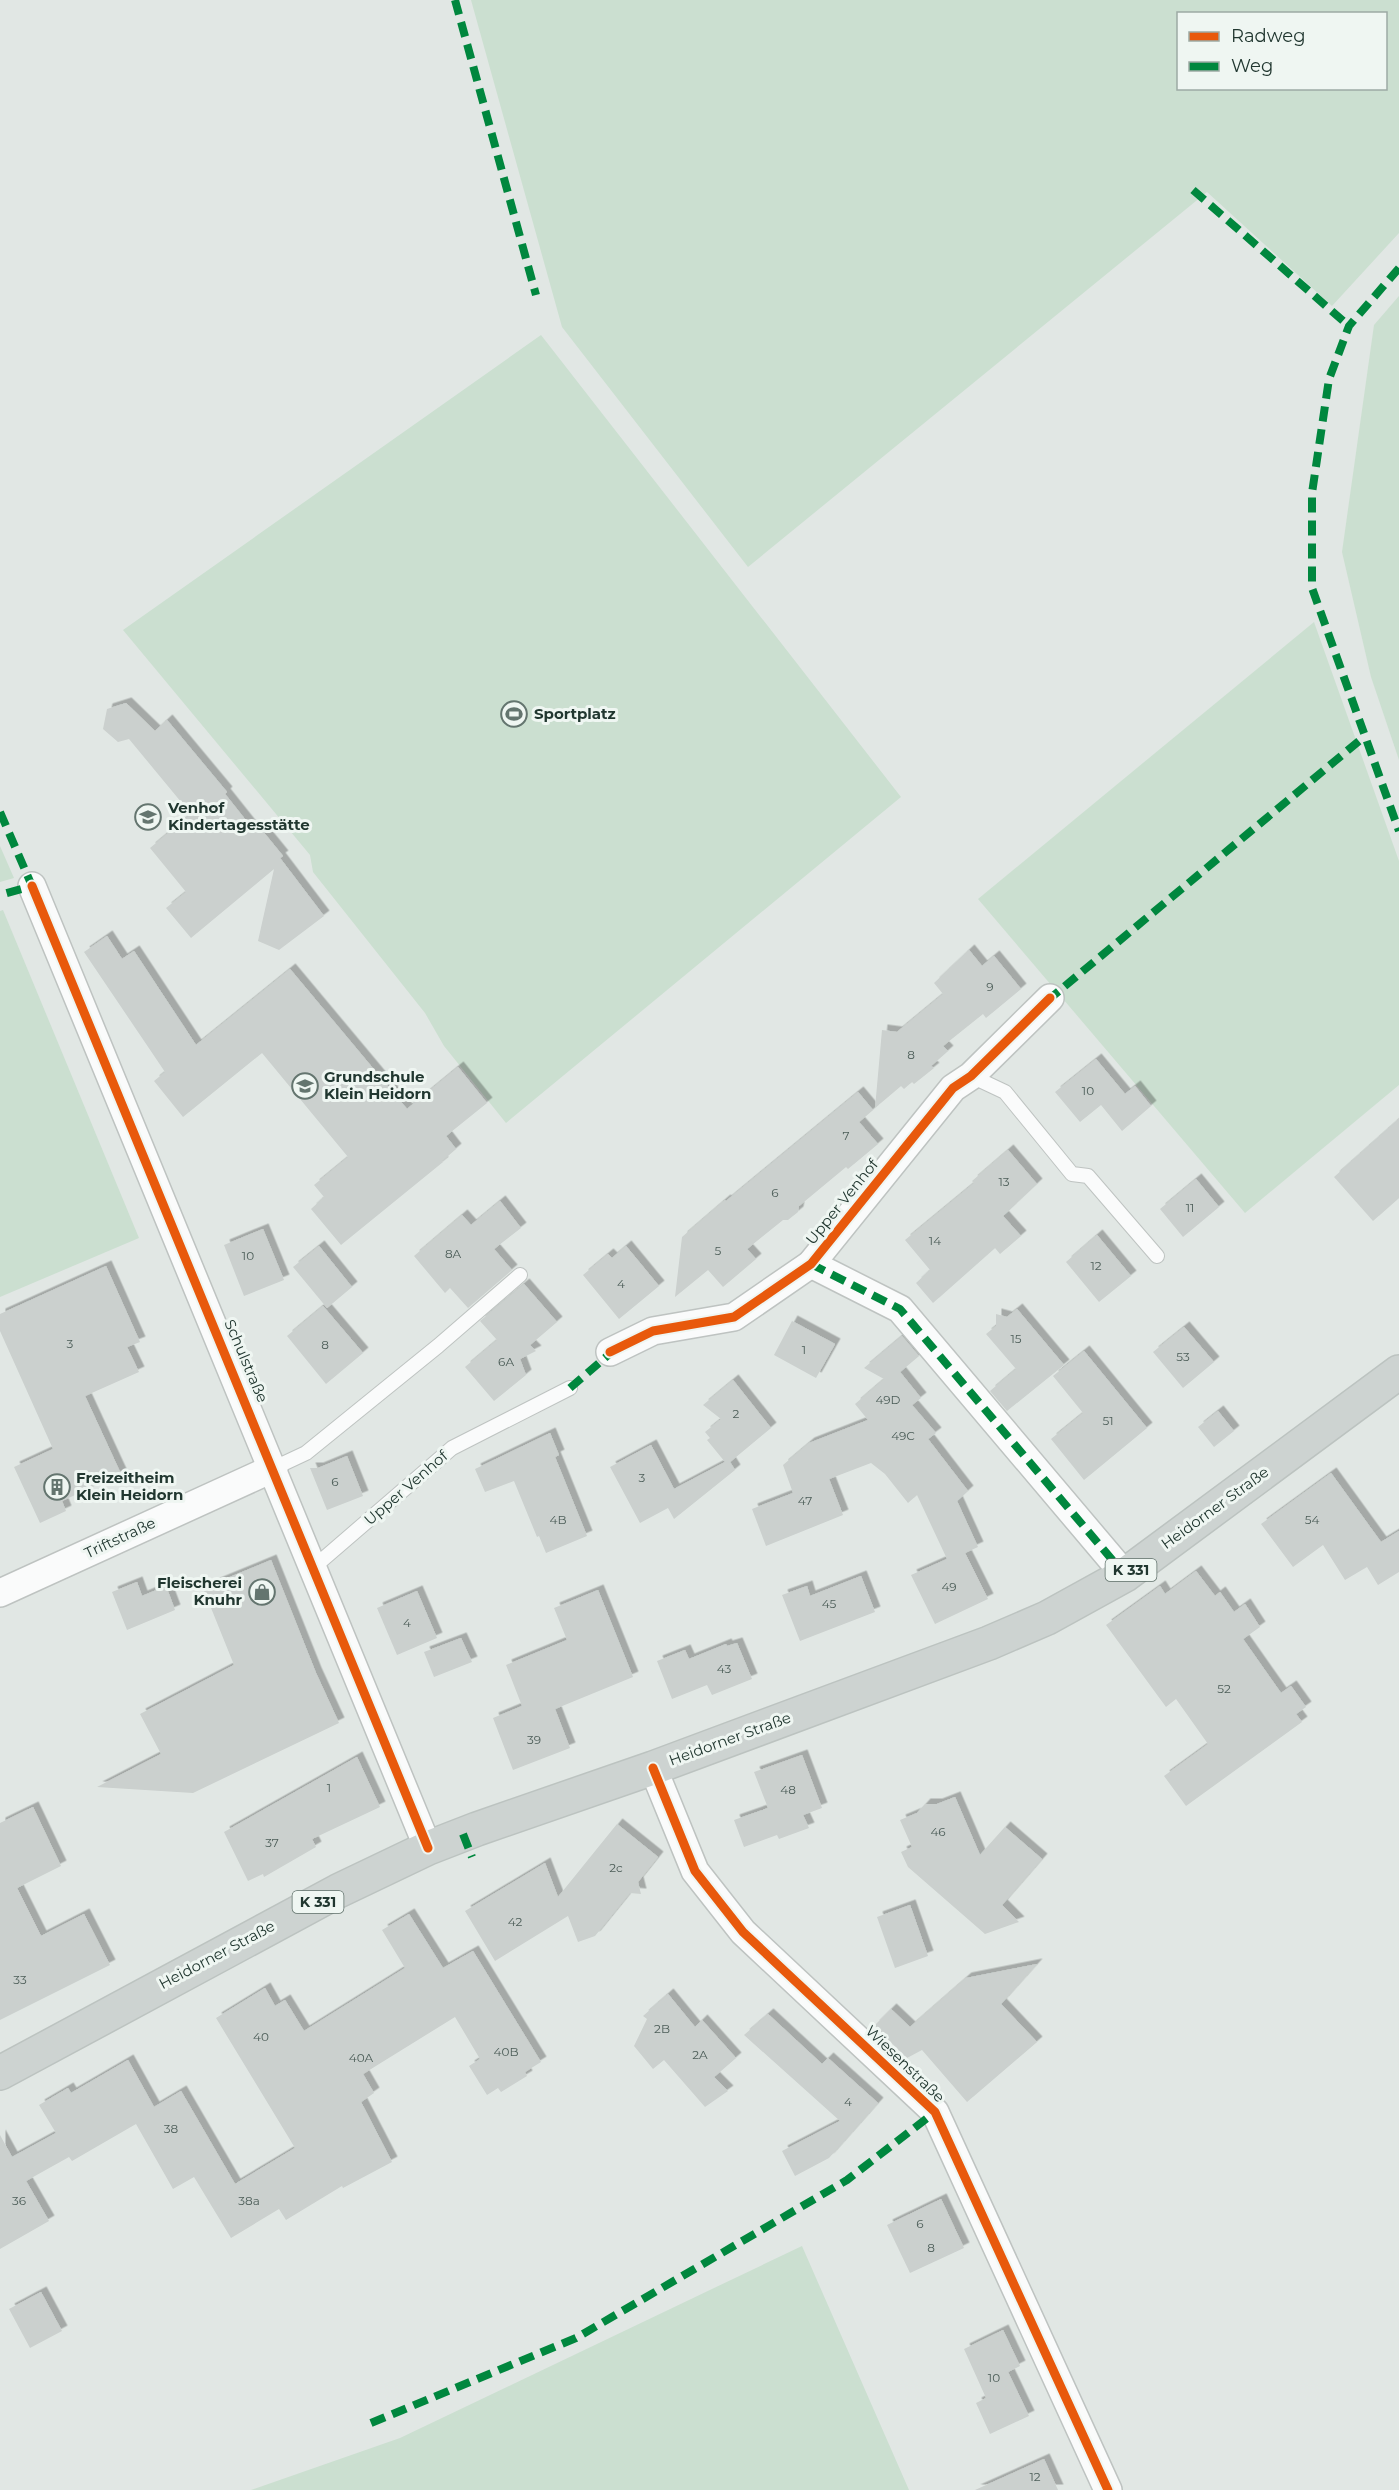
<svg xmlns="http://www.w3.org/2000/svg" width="1399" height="2490" font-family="Montserrat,sans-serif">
<defs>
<filter id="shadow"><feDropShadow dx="5.5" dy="-5.5" stdDeviation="0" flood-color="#0004"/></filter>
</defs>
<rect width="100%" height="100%" fill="#e1e7e4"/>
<!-- green -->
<g fill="#cbdfd0" fill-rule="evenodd">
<path d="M471,0H1399V233L1332,306L1207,192L748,567L562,327ZM1178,14H1386V88H1178Z"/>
<polygon points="1399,296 1399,760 1371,677 1342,552 1374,325"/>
<polygon points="541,335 901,797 506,1123 444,1046 425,1013 313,872 310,855 123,630"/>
<polygon points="1314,622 1399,861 1399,1085 1245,1213 978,899"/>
<polygon points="0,846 14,878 0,882"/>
<polygon points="3,910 139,1238 0,1297 0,911"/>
<polygon points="802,2246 909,2490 251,2490 400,2438"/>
</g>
<!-- building -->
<g fill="#cbd0ce" filter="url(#shadow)">
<polygon points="126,703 155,731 167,720 227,792 225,794 256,833 261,829 283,856 280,858 324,916 279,950 258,941 274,869 191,938 166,908 186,892 150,848 191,814 129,739 118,742 103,729 107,709"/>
<polygon points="107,936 122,959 134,951 196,1045 290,969 407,1109 458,1067 487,1103 446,1136 456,1149 442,1161 443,1162 341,1245 311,1209 324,1197 314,1185 348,1157 262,1053 183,1117 154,1081 165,1072 84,952"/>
<polygon points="969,950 982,966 994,956 1021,989 986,1018 983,1014 943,1046 948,1051 931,1066 934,1068 914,1084 912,1082 904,1089 901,1086 875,1108 882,1030 897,1032 943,994 934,983"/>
<polygon points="1096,1059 1125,1094 1135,1086 1151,1106 1122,1131 1101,1105 1080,1122 1055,1092"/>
<polygon points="858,1092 873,1110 859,1122 878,1144 848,1169 846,1167 799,1206 798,1212 788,1220 783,1220 747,1249 756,1259 723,1287 708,1270 675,1297 682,1237 725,1200 726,1201"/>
<polygon points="1399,1119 1399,1198 1373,1221 1334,1177"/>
<polygon points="1008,1150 1037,1184 1003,1216 1021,1236 1000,1254 995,1248 933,1303 916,1283 930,1270 905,1240 974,1183 972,1181"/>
<polygon points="1196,1179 1219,1207 1183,1237 1160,1209"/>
<polygon points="500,1201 521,1228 494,1249 512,1270 468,1308 450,1288 445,1293 414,1256 462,1215 471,1225"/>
<polygon points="263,1229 284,1280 244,1296 224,1245"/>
<polygon points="1097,1235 1131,1276 1099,1302 1066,1262"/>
<polygon points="319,1246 352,1287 327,1308 293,1267"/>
<polygon points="626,1246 659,1286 619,1319 583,1275 608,1254 612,1258"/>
<polygon points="106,1266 140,1342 127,1347 139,1372 85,1396 121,1474 62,1501 66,1511 40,1523 14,1467 53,1449 0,1331 0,1314"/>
<polygon points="524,1284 557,1322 530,1345 536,1351 520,1359 526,1375 494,1401 465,1367 497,1340 480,1321"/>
<polygon points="323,1306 363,1353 326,1384 287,1336"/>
<polygon points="1017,1309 1064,1365 1007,1411 990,1391 1016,1369 986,1334 996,1326 996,1314 1007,1317"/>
<polygon points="792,1321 835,1344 816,1378 774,1355"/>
<polygon points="1184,1327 1214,1362 1183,1388 1153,1352"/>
<polygon points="902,1336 919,1356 900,1372 921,1398 912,1405 936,1433 928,1439 968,1491 957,1501 978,1547 965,1553 988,1599 935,1624 911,1575 947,1559 917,1495 908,1503 885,1474 871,1463 829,1479 843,1515 766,1546 752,1509 793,1493 783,1465 809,1443 868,1420 855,1404 884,1379 864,1368"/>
<polygon points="1084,1351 1147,1428 1084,1480 1051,1439 1083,1413 1053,1376"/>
<polygon points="733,1380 771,1428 730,1462 735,1470 674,1519 668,1508 640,1523 610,1467 651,1445 674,1489 725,1462 707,1440 710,1438 705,1432 721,1419 703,1405"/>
<polygon points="1218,1411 1234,1431 1214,1447 1198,1427"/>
<polygon points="550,1433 559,1455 555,1457 587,1536 546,1553 539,1536 537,1537 514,1481 485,1492 475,1469"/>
<polygon points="347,1456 363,1496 327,1510 310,1468 318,1468"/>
<polygon points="1331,1473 1381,1542 1399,1531 1399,1572 1378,1585 1367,1567 1345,1580 1323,1545 1293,1567 1261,1524"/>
<polygon points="271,1560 316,1673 339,1723 193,1793 97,1787 161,1754 140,1714 234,1665 203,1588"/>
<polygon points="1196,1571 1215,1596 1220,1592 1234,1612 1245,1604 1260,1627 1243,1639 1281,1693 1291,1686 1306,1707 1296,1714 1302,1722 1186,1806 1164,1776 1208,1744 1176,1699 1166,1707 1106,1625 1160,1586 1165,1594"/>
<polygon points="861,1576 875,1612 800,1641 782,1595 807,1586 810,1596"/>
<polygon points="137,1582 142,1596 166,1586 175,1610 127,1630 112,1592"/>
<polygon points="598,1590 633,1677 555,1709 570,1748 513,1770 493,1718 522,1706 506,1665 567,1640 554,1608"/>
<polygon points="417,1591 437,1638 397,1655 377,1608"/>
<polygon points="461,1638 472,1662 434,1677 424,1652"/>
<polygon points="737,1643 752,1679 712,1695 707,1685 672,1699 657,1661 685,1650 689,1659 726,1644 727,1646"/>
<polygon points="802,1755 822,1808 803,1815 809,1828 779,1839 777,1835 744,1847 734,1820 768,1808 754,1772"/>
<polygon points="357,1757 380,1807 312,1839 316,1847 264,1877 263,1874 248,1881 224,1832"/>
<polygon points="955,1797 980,1855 1005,1827 1042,1859 1002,1905 1019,1922 985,1934 908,1867 901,1852 912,1847 900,1820 917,1813 925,1804 937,1804"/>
<polygon points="33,1807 61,1866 17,1888 41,1936 84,1914 110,1965 0,2020 0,1823"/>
<polygon points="617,1824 658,1857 638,1882 641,1894 630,1893 595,1936 578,1942 568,1916 495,1961 465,1911 545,1863 558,1897"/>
<polygon points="910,1905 928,1956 895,1968 877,1917"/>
<polygon points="409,1914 443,1968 473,1951 541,2062 525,2072 527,2076 501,2092 498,2088 487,2095 469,2066 480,2059 455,2017 363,2074 374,2093 361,2102 392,2162 343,2188 342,2186 286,2220 279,2209 231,2238 194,2177 173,2189 136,2124 72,2161 69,2157 26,2181 49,2221 0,2249 0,2135 12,2157 56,2133 39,2105 68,2088 71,2093 128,2060 154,2107 181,2091 235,2184 295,2148 216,2018 265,1988 275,2006 285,2000 304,2031 405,1968 382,1930"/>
<polygon points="1037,1964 1001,2004 1037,2042 967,2102 922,2050 907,2058 874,2026 891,2009 910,2027 966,1978"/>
<polygon points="668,1994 695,2027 702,2020 736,2058 714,2077 728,2091 705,2107 664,2060 653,2069 634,2046 647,2019 643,2016"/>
<polygon points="768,2014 822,2064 828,2058 878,2103 829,2158 795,2176 782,2151 840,2121 744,2035"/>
<polygon points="941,2199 964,2248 910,2273 887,2225"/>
<polygon points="41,2292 62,2331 30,2348 9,2309"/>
<polygon points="1003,2330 1020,2366 1008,2372 1029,2416 990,2434 976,2403 986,2398 964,2349"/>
<polygon points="1044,2459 1058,2490 975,2490"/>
</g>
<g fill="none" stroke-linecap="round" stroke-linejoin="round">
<!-- lane casing -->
<g stroke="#bec3c1" stroke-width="16">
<g id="lane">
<polyline points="971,1076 1005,1092 1072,1174 1088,1176 1157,1256"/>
<polyline points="274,1468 306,1453 438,1346 520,1275"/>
<polyline points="314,1567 452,1448 570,1388"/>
</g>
</g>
<!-- street casing -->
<g stroke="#bec3c1" stroke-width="30">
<g id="street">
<polyline points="32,886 428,1848"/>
<polyline points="811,1264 900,1309 1125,1575"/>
<polyline points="610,1352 653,1331 734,1317 811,1264 953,1088 971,1076 1050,998"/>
<polyline points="0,1593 274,1468"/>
<polyline points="653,1768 695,1871 743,1932 935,2112 1108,2490"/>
</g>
</g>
<!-- primary casing -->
<g stroke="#bcc3c0" stroke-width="36">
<polyline id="primary" points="0,2073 338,1891 428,1848 477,1829 653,1768 989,1643 1047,1618 1125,1575 1399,1372"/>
</g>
<!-- lane -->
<use href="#lane" stroke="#fafbfb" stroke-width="14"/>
<!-- street -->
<use href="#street" stroke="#fafbfb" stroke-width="27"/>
<!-- primary -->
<use href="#primary" stroke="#cdd3d1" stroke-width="33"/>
<!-- quiet -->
<g stroke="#00873e" stroke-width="8" stroke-dasharray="15 8" stroke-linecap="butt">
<polyline points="455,0 536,295"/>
<polyline points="1193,190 1349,326"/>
<polyline points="1399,268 1349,326 1329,379 1312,493 1312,588 1399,831"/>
<polyline points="0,812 32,886 0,895"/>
<polyline points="1047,1001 1365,736"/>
<polyline points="811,1264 900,1309 1125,1575"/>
<polyline points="570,1388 614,1350"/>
<polyline points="463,1834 472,1857"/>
<polyline points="371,2423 576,2338 847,2180 935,2112"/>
</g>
<!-- cycleway casing -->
<g stroke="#eff6f2" stroke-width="13">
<g id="cycleway">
<polyline points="32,886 428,1848"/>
<polyline points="610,1352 653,1331 734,1317 811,1264 953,1088 971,1076 1050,998"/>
<polyline points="653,1768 695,1871 743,1932 935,2112 1108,2490"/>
</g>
</g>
<!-- cycleway -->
<use href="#cycleway" stroke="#e8590c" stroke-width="9"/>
</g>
<!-- icons -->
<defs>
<g id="stadium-ring" transform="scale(1.35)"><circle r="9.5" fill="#eff6f2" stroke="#64756f" stroke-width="1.5"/><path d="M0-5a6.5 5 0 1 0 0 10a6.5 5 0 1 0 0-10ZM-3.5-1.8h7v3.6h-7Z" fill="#64756f"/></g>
<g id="school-ring" transform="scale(1.35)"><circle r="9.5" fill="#eff6f2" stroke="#64756f" stroke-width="1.5"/><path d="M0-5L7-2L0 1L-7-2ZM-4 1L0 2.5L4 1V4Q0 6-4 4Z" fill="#64756f"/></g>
<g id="building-ring" transform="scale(1.35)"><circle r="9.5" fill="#eff6f2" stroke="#64756f" stroke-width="1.5"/><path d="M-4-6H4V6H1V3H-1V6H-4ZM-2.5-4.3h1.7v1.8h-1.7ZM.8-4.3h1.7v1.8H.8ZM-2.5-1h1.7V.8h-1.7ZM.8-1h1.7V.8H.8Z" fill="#64756f"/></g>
<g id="shop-ring" transform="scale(1.35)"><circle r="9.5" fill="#eff6f2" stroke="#64756f" stroke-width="1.5"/><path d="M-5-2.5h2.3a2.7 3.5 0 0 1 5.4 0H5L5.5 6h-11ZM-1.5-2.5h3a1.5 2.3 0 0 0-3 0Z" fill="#64756f"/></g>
</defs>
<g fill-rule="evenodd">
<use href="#stadium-ring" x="514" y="714"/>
<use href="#school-ring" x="148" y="817"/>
<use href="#school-ring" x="305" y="1086"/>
<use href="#building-ring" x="57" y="1487"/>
<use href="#shop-ring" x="262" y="1592"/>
</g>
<g text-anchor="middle" stroke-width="6" stroke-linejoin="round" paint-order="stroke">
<!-- number labels -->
<g font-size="12" fill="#4c5d58">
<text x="990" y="991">9</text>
<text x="911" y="1059">8</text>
<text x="1088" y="1095">10</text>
<text x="846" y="1140">7</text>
<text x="1004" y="1186">13</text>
<text x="775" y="1197">6</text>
<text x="1190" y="1212">11</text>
<text x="935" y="1245">14</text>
<text x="718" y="1255">5</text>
<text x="453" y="1258">8A</text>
<text x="248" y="1260">10</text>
<text x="1096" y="1270">12</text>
<text x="621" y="1288">4</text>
<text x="1016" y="1343">15</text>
<text x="70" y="1348">3</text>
<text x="325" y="1349">8</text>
<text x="804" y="1354">1</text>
<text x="1183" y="1361">53</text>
<text x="506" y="1366">6A</text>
<text x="888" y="1404">49D</text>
<text x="736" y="1418">2</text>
<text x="1108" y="1425">51</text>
<text x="903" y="1440">49C</text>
<text x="642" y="1482">3</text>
<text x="335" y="1486">6</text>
<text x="805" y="1505">47</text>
<text x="558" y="1524">4B</text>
<text x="1312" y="1524">54</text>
<text x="949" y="1591">49</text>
<text x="829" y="1608">45</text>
<text x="407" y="1627">4</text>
<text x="724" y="1673">43</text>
<text x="1224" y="1693">52</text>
<text x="534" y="1744">39</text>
<text x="329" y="1792">1</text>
<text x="788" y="1794">48</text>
<text x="938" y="1836">46</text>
<text x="272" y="1847">37</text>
<text x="616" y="1872">2c</text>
<text x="515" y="1926">42</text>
<text x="20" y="1984">33</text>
<text x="662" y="2033">2B</text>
<text x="261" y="2041">40</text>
<text x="506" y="2056">40B</text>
<text x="700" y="2059">2A</text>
<text x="361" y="2062">40A</text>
<text x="848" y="2106">4</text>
<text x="171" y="2133">38</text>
<text x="19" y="2205">36</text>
<text x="249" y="2205">38a</text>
<text x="920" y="2228">6</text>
<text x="931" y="2252">8</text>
<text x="994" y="2382">10</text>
<text x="1035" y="2481">12</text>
</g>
<!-- shield labels -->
<g fill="#eff6f2" stroke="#5f706a" stroke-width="1.5">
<rect x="1105.5" y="1559" width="51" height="22" rx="4.5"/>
<rect x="292.5" y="1891" width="51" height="22" rx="4.5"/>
</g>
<g font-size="14" font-weight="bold" fill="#213730">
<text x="1131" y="1575">K 331</text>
<text x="318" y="1907">K 331</text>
</g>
<!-- poi labels -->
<g font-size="15" font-weight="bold" fill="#213730" stroke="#eff6f2" text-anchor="start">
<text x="534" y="719">Sportplatz</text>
<text x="168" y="813">Venhof<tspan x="168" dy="17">Kindertagesstätte</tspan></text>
<text x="324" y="1082">Grundschule<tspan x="324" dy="17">Klein Heidorn</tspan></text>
<text x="76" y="1483">Freizeitheim<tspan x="76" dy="17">Klein Heidorn</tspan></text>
<text x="242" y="1588" text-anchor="end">Fleischerei<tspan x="242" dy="17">Knuhr</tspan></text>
</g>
<!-- street labels -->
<g font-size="15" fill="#213730" stroke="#eff6f2">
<text transform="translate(842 1202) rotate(-51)" y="5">Upper Venhof</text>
<text transform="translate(246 1361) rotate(67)" y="5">Schulstraße</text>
<text transform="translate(406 1488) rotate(-41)" y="5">Upper Venhof</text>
<text transform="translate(1215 1508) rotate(-36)" y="5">Heidorner Straße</text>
<text transform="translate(120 1538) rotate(-25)" y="5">Triftstraße</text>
<text transform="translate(730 1739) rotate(-20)" y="5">Heidorner Straße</text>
<text transform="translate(217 1955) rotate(-28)" y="5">Heidorner Straße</text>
<text transform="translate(905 2064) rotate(44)" y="5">Wiesenstraße</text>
</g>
</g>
<!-- legend -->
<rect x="1177" y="12" width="210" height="78" fill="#eff6f2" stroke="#9daaa4" stroke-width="1.5"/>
<rect x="1189" y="32" width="30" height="9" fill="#e8590c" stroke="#9daaa4" stroke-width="1.5"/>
<text x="1231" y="42" font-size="18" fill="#213730">Radweg</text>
<rect x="1189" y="62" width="30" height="9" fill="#00873e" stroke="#9daaa4" stroke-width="1.5"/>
<text x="1231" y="72" font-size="18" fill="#213730">Weg</text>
</svg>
